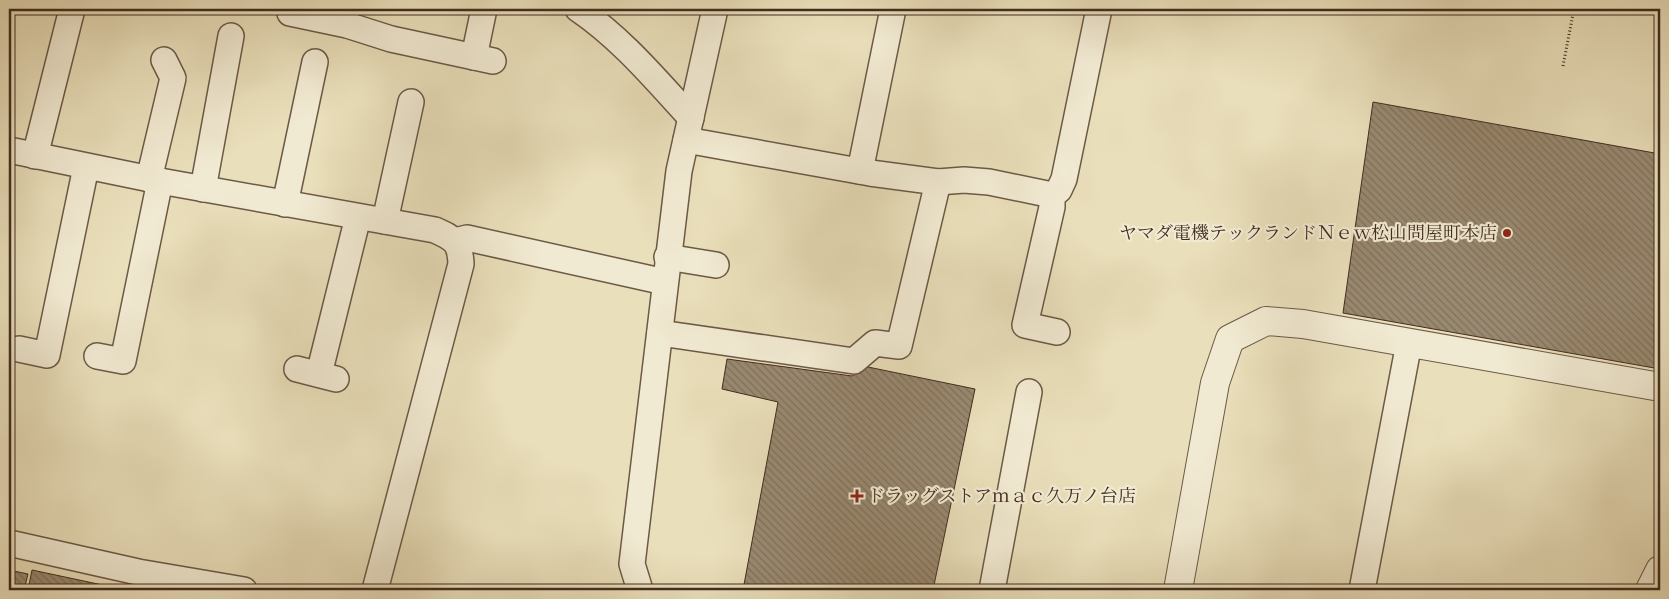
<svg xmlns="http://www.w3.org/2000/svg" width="1669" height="599" font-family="'IM FELL Double Pica','Noto Serif JP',serif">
<defs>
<pattern id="building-back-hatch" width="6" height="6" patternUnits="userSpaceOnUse" patternTransform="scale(1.25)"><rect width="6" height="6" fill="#998970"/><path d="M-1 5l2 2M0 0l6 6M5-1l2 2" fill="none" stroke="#7e705c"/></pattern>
</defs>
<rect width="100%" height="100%" fill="#e9dfba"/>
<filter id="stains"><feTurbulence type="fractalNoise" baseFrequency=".004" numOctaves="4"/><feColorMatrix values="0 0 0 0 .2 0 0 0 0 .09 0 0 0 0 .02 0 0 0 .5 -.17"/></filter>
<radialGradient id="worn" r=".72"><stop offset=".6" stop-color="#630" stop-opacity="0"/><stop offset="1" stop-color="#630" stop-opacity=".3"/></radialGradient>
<!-- building -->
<g fill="url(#building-back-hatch)" stroke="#422c20">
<polygon points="1373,102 1660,154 1660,369 1343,313"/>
<polygon points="727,359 852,376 868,367 975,389 933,590 743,590 778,402 722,389"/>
<polygon points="9,570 28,574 24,590 9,590"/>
<polygon points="32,570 126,590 28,590"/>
</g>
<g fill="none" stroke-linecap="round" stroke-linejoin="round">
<!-- minor casing -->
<g stroke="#6c5946" stroke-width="28">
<g id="minor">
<path d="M578,9C622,39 655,79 691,118"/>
<polyline points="290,13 347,25 391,39 493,61"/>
<polyline points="474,57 484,9"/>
<polyline points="686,140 870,173 938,182 964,180 989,182 1052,195 1059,190 1064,179 1099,9"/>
<path d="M9,150L160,181L435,230C455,239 460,242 461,264L375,590"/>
<polyline points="35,156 71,13"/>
<polyline points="860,171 893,9"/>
<polyline points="149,179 173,78 164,60"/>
<polyline points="203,189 231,36"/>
<polyline points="1052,195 1052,207 1025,325 1057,332"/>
<polyline points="285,204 315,62"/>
<polyline points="385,221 411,102"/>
<polyline points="455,241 467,238 665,282"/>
<polyline points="667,257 716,265"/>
<polyline points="660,333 854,361 875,343 899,346 938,182"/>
<polyline points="19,349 47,355 86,167"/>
<polyline points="97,356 123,361 160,181"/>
<polyline points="297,369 336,379"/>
<polyline points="319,374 358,217"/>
<polyline points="9,543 138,572 244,590"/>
<polyline points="640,590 632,564 679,171 715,9"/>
<polyline points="992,590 1029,392"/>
<polyline points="1362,590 1409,343"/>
</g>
</g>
<!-- tertiary casing -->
<g stroke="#6c5946" stroke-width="30">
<g id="tertiary">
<polyline points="1178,590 1215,383 1230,339 1266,321 1303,324 1660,387"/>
<polyline points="1650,590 1660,570"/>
</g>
</g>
<!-- path -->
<polyline stroke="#422c20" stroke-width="3" stroke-dasharray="1 2.5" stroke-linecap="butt" points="1563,66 1574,9"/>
<!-- minor -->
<use href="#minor" stroke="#f1ead2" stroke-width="25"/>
<!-- tertiary -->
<use href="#tertiary" stroke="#f1ead2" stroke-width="28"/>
</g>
<!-- markers -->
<g fill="#8f2418" stroke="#f1ead2" stroke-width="2">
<circle cx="1507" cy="233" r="5"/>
<path d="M854.5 488.5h5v5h5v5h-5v5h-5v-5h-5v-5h5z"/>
</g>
<g text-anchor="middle" stroke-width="4.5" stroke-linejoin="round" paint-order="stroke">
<!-- poi labels -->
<g font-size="18" fill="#422c20" stroke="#f1ead2" text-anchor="end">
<text x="1497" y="239">ヤマダ電機テックランドＮｅｗ松山問屋町本店</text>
<text x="867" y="502" text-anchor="start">ドラッグストアｍａｃ久万ノ台店</text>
</g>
</g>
<!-- margin -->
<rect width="1669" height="599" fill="none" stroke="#e9dfba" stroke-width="30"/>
<rect x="10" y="10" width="1649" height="579" fill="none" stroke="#422c20" stroke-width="2.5"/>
<rect x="15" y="15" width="1639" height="569" fill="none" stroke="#422c20"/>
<rect width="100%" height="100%" filter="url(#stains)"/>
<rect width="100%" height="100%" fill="url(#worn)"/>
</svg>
